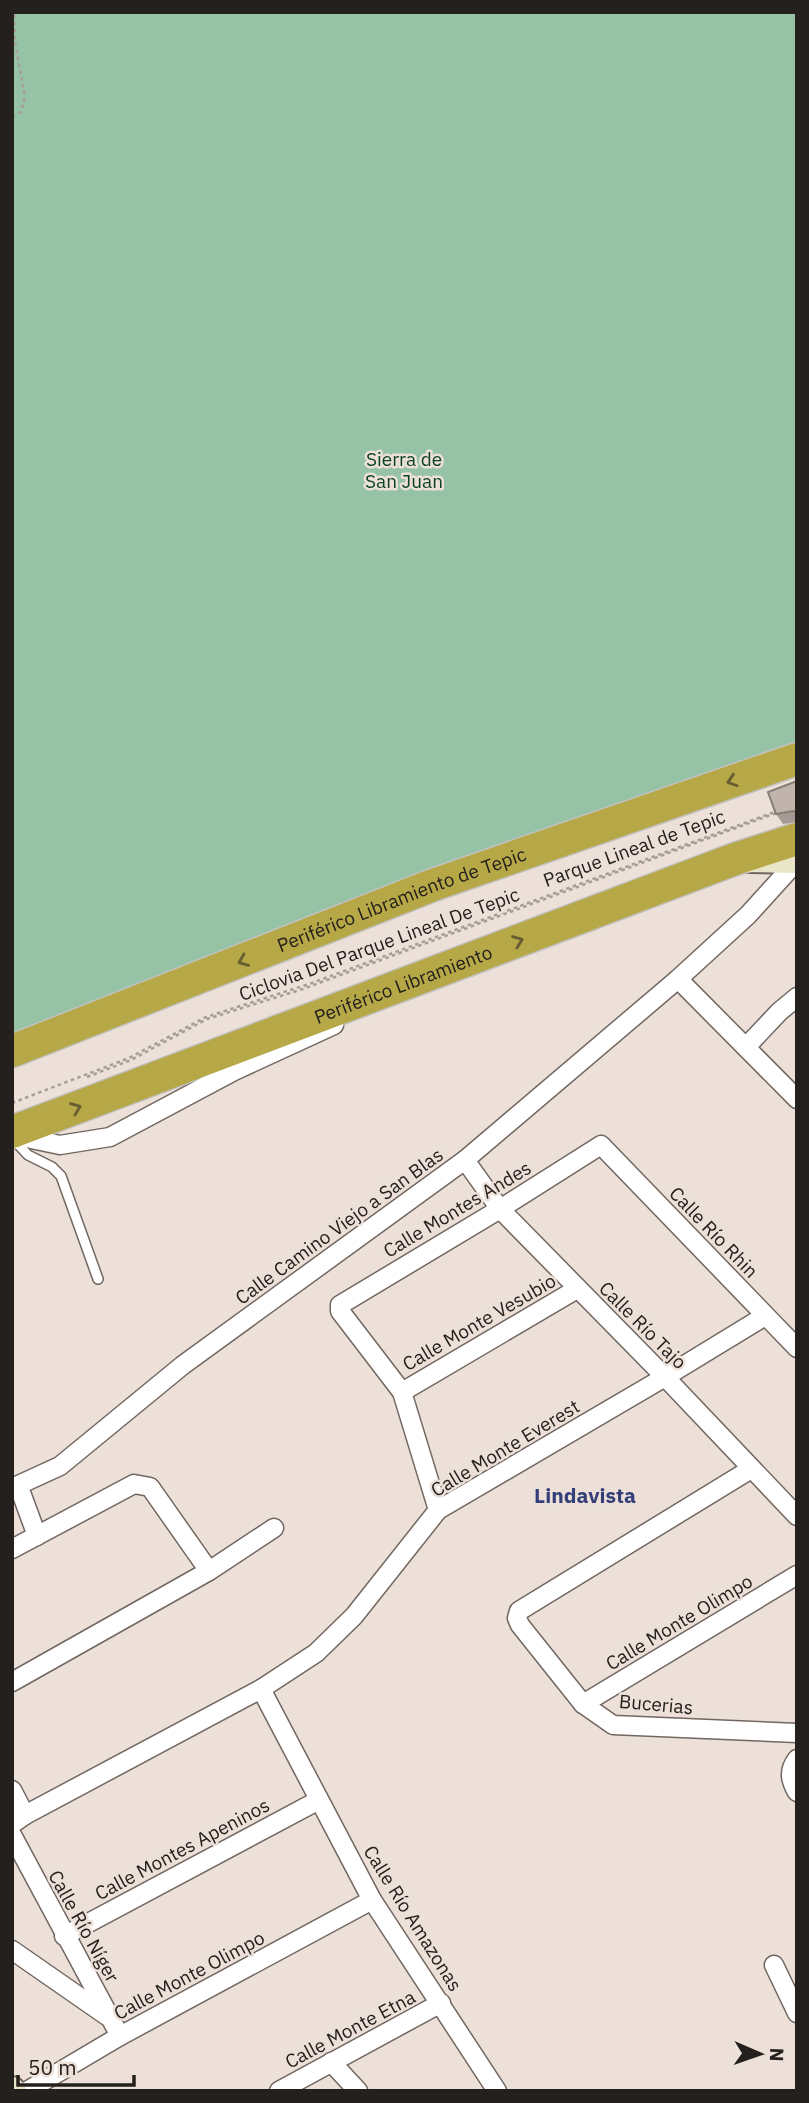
<svg xmlns="http://www.w3.org/2000/svg" width="809" height="2103" font-family="'IBM Plex Sans',sans-serif">
<rect width="100%" height="100%" fill="#ece0d8"/>
<!-- green -->
<polygon fill="#96c3a5" points="12,12 797,12 797,757 467,871 12,1034"/>
<g fill="none" stroke-linecap="round" stroke-linejoin="round">
<!-- lane casing -->
<g stroke="#726760" stroke-width="12">
<polyline id="lane" points="12,1138 28,1155 52,1167 61,1176 98,1279"/>
</g>
<!-- street casing -->
<g stroke="#726760" stroke-width="21">
<g id="street">
<polyline points="678,979 797,1099"/>
<polyline points="746,1047 779,1012 797,997"/>
<polyline points="12,1135 60,1145 110,1137 234,1071 334,1025"/>
<polyline points="465,1160 500,1209 665,1377 797,1516"/>
<polyline points="402,1392 577,1289"/>
<polyline points="751,1469 519,1611 517,1618 520,1625 583,1704 613,1725 797,1733"/>
<polyline points="19,1487 37,1536"/>
<polyline points="12,1488 60,1466 183,1365 465,1160 678,979 748,915 797,861"/>
<polyline points="438,1510 402,1392 340,1311 340,1305 500,1209 601,1145 797,1348"/>
<polyline points="12,1549 134,1484 150,1487 209,1571"/>
<polyline points="12,1682 209,1571 274,1528"/>
<polyline points="261,1689 372,1900 497,2091"/>
<polyline points="583,1704 797,1575"/>
<path d="M797,1759C788,1771 790,1780 797,1792"/>
<polyline points="12,1790 25,1815"/>
<polyline points="12,1824 25,1815 261,1689 316,1653 354,1616 438,1510 665,1377 765,1316"/>
<polyline points="12,1835 120,2036"/>
<polyline points="64,1936 319,1800"/>
<polyline points="12,1950 107,2016"/>
<polyline points="774,1965 797,2013"/>
<polyline points="331,2062 358,2091"/>
<polyline points="27,2091 120,2036 372,1900"/>
<polyline points="279,2091 441,2003"/>
</g>
</g>
<!-- secondary casing -->
<g stroke="#726760" stroke-width="28">
<g id="secondary">
<polyline points="749,860 797,861"/>
<polyline points="12,2089 14,2091"/>
</g>
</g>
<!-- highway casing -->
<g stroke="#c2c1c0" stroke-width="35">
<g id="highway">
<path id="s1" d="M12,1051L433,885L797,759"/>
<path id="s2" d="M12,1132L735,859L797,839"/>
</g>
</g>
<!-- path -->
<g stroke="#a79d97" stroke-width="2.5" stroke-dasharray="3.5 3.5" stroke-linecap="butt">
<polyline points="12,116 21,112 25,97 15,42 14,12"/>
<polyline points="87,1077 131,1060 207,1019 303,989 776,813"/>
<polyline points="12,1103 129,1058 206,1017 309,984 777,811"/>
</g>
<!-- lane -->
<use href="#lane" stroke="#fff" stroke-width="9"/>
<!-- street -->
<use href="#street" stroke="#fff" stroke-width="18"/>
<!-- secondary -->
<use href="#secondary" stroke="#e9e5c8" stroke-width="24"/>
<!-- highway -->
<use href="#highway" stroke="#b6a847" stroke-width="32"/>
</g>
<!-- wall -->
<polygon fill="#a59b94" points="797,781 797,822 783,824 776,814"/>
<!-- building -->
<polygon fill="#c0b4ac" stroke="#867e78" stroke-width="2" points="797,781 797,813 793,811 776,814 768,792"/>
<!-- one-way arrows -->
<defs><path id="oneway-chevron" d="M-2-3.5L2.5 0L-2 3.5" fill="none" stroke-width="1.6" stroke-linecap="round" stroke-linejoin="round" transform="scale(1.75)"/></defs>
<g stroke="#665d30">
<use href="#oneway-chevron" transform="translate(732 781) rotate(162)"/>
<use href="#oneway-chevron" transform="translate(518 941) rotate(-21)"/>
<use href="#oneway-chevron" transform="translate(243 961) rotate(158)"/>
<use href="#oneway-chevron" transform="translate(76 1108) rotate(-21)"/>
</g>
<g text-anchor="middle" stroke-width="5" stroke-linejoin="round" paint-order="stroke">
<!-- park labels -->
<g font-size="19" fill="#094225" stroke="#ece0d8">
<text x="404" y="466">Sierra de<tspan x="404" dy="22">San Juan</tspan></text>
</g>
<!-- street labels -->
<g font-size="19" fill="#24201d" stroke="#ece0d8">
<text transform="translate(634 848) rotate(-20)" y="7">Parque Lineal de Tepic</text>
<text dy="7" stroke="none"><textPath href="#s1" startOffset="418">Periférico Libramiento de Tepic</textPath></text>
<text transform="translate(379 944) rotate(-20)" y="7">Ciclovia Del Parque Lineal De Tepic</text>
<text dy="7" stroke="none"><textPath href="#s2" startOffset="418">Periférico Libramiento</textPath></text>
<text transform="translate(457 1209) rotate(-31)" y="7">Calle Montes Andes</text>
<text transform="translate(339 1226) rotate(-36)" y="7">Calle Camino Viejo a San Blas</text>
<text transform="translate(714 1232) rotate(46)" y="7">Calle Río Rhin</text>
<text transform="translate(479 1322) rotate(-30)" y="7">Calle Monte Vesubio</text>
<text transform="translate(643 1325) rotate(45)" y="7">Calle Río Tajo</text>
<text transform="translate(505 1448) rotate(-31)" y="7">Calle Monte Everest</text>
<text transform="translate(679 1622) rotate(-31)" y="7">Calle Monte Olimpo</text>
<text transform="translate(656 1704) rotate(5)" y="7">Bucerias</text>
<text transform="translate(182 1849) rotate(-28)" y="7">Calle Montes Apeninos</text>
<text transform="translate(413 1918) rotate(58)" y="7">Calle Río Amazonas</text>
<text transform="translate(84 1926) rotate(61)" y="7">Calle Río Níger</text>
<text transform="translate(189 1975) rotate(-28)" y="7">Calle Monte Olimpo</text>
<text transform="translate(350 2029) rotate(-28)" y="7">Calle Monte Etna</text>
</g>
<!-- neighbourhood labels -->
<g font-size="21" font-weight="bold" fill="#343e79" stroke="#ece0d8">
<text x="585" y="1503">Lindavista</text>
</g>
</g>
<!-- border -->
<rect width="809" height="2103" fill="none" stroke="#24201d" stroke-width="28"/>
<!-- north arrow -->
<g transform="translate(760 2054) rotate(92)" stroke="#ece0d8" stroke-width="5" paint-order="stroke">
<path d="M0-5L12 26L0 18L-12 26Z" fill="#24201d"/>
<text y="-10" font-size="19" font-weight="bold" text-anchor="middle" fill="#24201d">N</text>
</g>
<!-- scale -->
<path d="M18 2075v10h116v-10" fill="none" stroke="#24201d" stroke-width="3.5"/>
<text x="28" y="2075" font-size="21" fill="#24201d" stroke="#ece0d8" stroke-width="5" paint-order="stroke">50 m</text>
</svg>
